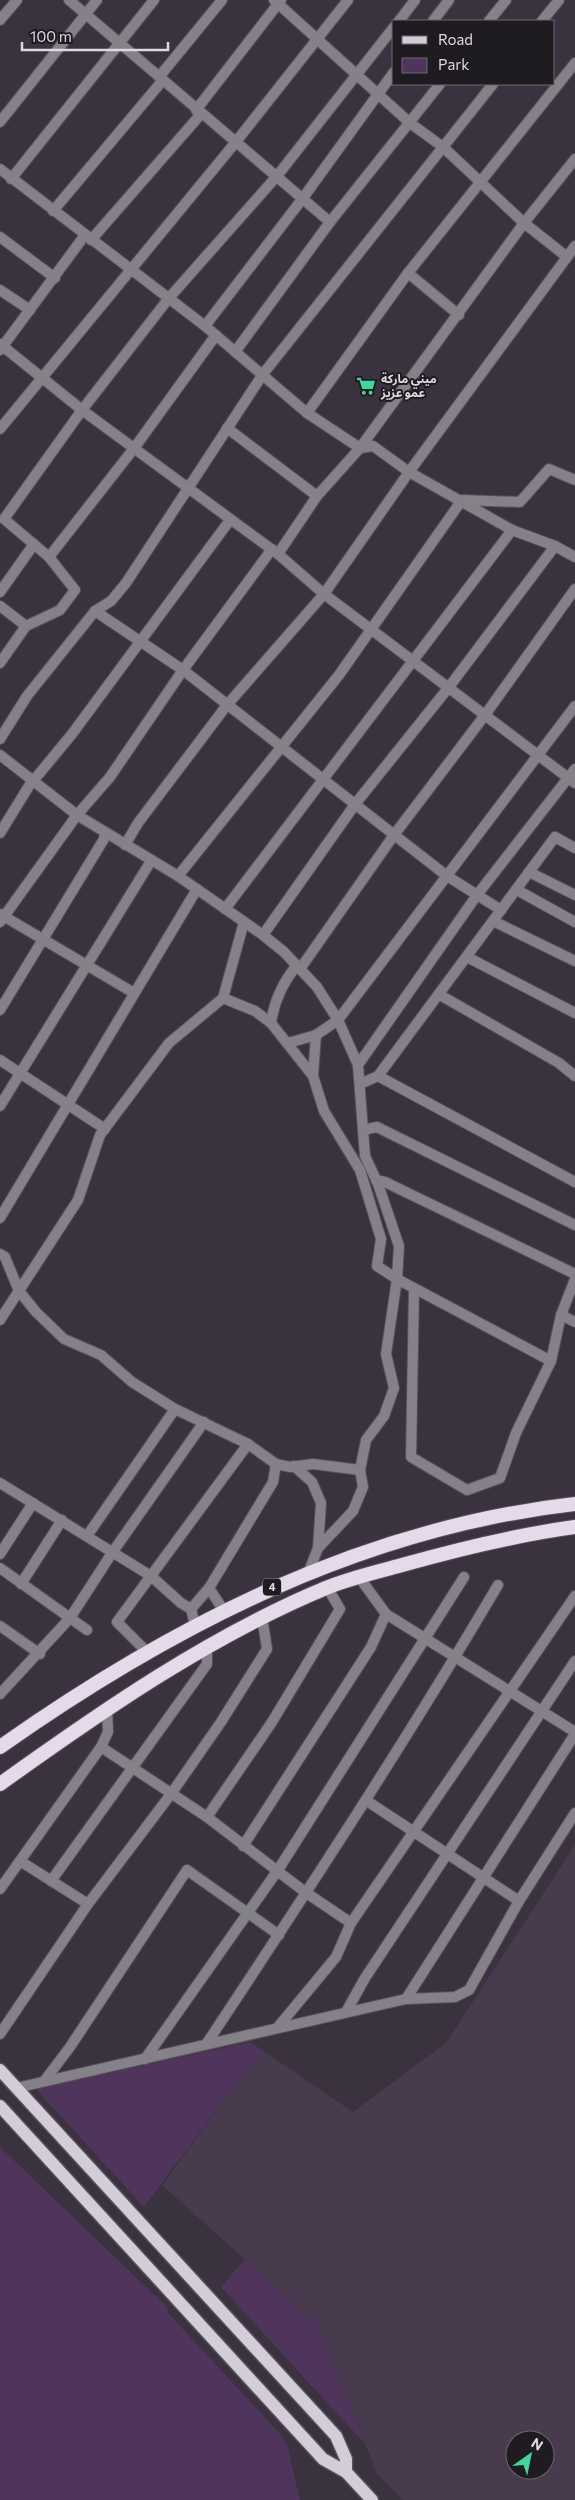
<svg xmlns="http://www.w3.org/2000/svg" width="575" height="2500" font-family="Commissioner,'Noto Sans Arabic',sans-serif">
<rect width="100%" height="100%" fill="#3a323f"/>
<!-- built -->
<path fill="#473b4d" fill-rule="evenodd" d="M575,1845V2500H403L377,2474L319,2326L162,2185L262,2050L353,2112L446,2043ZM515,2440H545V2470H515Z"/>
<!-- green -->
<g fill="#4f355c">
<polygon points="250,2042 262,2050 144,2207 36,2089"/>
<polygon points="0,2147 167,2307 168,2313 282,2436 287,2444 300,2500 0,2500"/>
<polygon points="245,2259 319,2326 366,2445 221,2287"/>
</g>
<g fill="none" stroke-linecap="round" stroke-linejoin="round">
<!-- minor casing -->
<g stroke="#58505c" stroke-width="12">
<g id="minor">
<polyline points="69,0 330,222"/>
<polyline points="274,0 410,123 443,147 524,223 567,257 575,246"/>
<polyline points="0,20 17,0"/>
<polyline points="399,21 415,0"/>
<polyline points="433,21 449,0"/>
<polyline points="489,21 506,0"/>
<polyline points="542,21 559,0"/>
<polyline points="159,77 222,0"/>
<polyline points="196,110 281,0"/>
<polyline points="0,122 97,0"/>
<polyline points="0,169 205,326 307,413 360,448 373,446 409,472 512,530 555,546 575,557"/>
<polyline points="11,179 154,0"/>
<polyline points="53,211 163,80"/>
<polyline points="0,237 55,278"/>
<polyline points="91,240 201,114"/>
<polyline points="408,273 459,315"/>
<polyline points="0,290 30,310"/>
<polyline points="205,326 303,198 394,72"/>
<polyline points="0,344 82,410 278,554 324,594 575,783"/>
<polyline points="0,350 85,235"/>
<polyline points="235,352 330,222 440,84"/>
<polyline points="307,413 408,273 575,63"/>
<polyline points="227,428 317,496"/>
<polyline points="0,429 235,143 348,0"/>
<polyline points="278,554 317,496 360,448 524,223 575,159"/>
<polyline points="49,557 135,447 216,335"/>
<polyline points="0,592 34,544"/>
<polyline points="0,606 26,626"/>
<polyline points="95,611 183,670 447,876 501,910"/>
<polyline points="0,663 26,626 60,610 75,590 49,557 4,519 82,410 169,298 277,176 394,27"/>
<polyline points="0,739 27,696 95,611 111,601 126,583 263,374 493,84"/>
<polyline points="0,755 77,815 178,876 263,935 284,952 317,987 338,1020 358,1065 365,1156 378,1184 399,1246 397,1279 386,1354 394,1388 384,1416 366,1440 360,1470 363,1487 353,1511 318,1548 309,1571"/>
<polyline points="0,833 29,786 72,734 230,520"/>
<polyline points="125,845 138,823 227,705 324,594 409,472 567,257"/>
<polyline points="529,872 575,895"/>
<polyline points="178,876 339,675 462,500 520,502 549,469 575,480"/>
<polyline points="517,890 575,922"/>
<polyline points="225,909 512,530"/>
<polyline points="0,914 134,993"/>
<polyline points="493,921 575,961"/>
<polyline points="0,922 77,815 110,777 183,670 272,549"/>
<polyline points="263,935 356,803 449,687 555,546"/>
<polyline points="467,957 575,1013"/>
<polyline points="300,969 394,835 485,715 575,589"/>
<polyline points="440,995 559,1063 575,1076"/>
<polyline points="223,998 255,1011 271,1023 313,1076 324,1111 360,1170 381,1239 377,1266 397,1279 551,1361"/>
<polyline points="0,1010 104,839 105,832"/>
<path d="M271,1023C274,1001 283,982 297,965"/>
<polyline points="288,1043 316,1035 338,1020 575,706"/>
<polyline points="0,1060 105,1129"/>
<polyline points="358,1065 477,895 575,769"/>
<polyline points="313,1076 316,1035"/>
<polyline points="378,1076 575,1182"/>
<polyline points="360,1084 378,1076 555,837 575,848"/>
<polyline points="0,1106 151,861"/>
<polyline points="363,1130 377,1127 575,1225"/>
<polyline points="376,1180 385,1182 575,1274"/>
<polyline points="0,1218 197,889"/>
<polyline points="0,1254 5,1257 19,1291 36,1312 64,1339 101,1355 132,1382 175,1409 248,1444 276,1464 290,1467 313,1464 360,1470"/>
<polyline points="414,1289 411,1457 467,1490 500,1478 516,1433 551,1361 561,1315 575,1279"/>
<polyline points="561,1315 575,1322"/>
<polyline points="0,1320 78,1200 100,1135 169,1043 223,998 244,922"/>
<polyline points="294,1466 312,1482 321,1503 318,1548"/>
<polyline points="0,1483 151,1576 181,1603 191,1609 195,1625"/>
<polyline points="87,1536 175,1409"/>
<polyline points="0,1554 33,1503"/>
<polyline points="0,1568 87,1630"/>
<polyline points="359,1577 386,1614 575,1732"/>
<polyline points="21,1584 62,1520"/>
<polyline points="191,1609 209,1588"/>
<polyline points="224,1611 209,1588 273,1482 276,1464"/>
<polyline points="0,1626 40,1654"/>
<polyline points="146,1651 117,1622 248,1444"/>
<polyline points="0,1694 70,1618 112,1553 204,1422"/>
<polyline points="101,1747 207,1817 305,1892 351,1923"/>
<polyline points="367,1801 519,1901"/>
<polyline points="207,1817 272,1722 340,1609 327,1587"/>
<polyline points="243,1846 371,1647 386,1614"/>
<polyline points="20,1861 88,1904"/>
<polyline points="51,1881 207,1664 207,1648"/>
<polyline points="0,1889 101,1747 108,1732 107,1708"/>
<polyline points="406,1999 575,1734"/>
<polyline points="346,2012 365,1978 575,1661"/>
<polyline points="278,2027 336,1957 351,1923 575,1596"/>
<polyline points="0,2034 88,1904 171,1794 221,1722 267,1649 262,1617"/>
<path d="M207,2043C307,1892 406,1741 498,1585"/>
<polyline points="145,2059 278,1870 464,1577"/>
<polyline points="45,2080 70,2047 187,1870 279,1935"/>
<polyline points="16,2088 406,1999 455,1997 469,1990 519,1901 575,1813"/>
</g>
</g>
<!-- primary casing -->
<g stroke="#58505c" stroke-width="15">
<g id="primary">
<polyline points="0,2070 336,2436 346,2459 346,2472"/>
<polyline points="0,2106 323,2459 346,2472 372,2500"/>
</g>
</g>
<!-- trunk casing -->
<g stroke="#58505c" stroke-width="16">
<g id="trunk">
<path d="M0,1747C173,1625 362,1528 575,1504"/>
<path d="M0,1784C102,1711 210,1636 326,1588C350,1578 377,1572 402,1565C459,1549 516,1535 575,1527"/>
</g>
</g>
<!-- minor -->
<use href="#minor" stroke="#858188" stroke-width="10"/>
<!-- primary -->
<use href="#primary" stroke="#d5ccda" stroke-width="12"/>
<!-- trunk -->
<use href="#trunk" stroke="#e4daea" stroke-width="14"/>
</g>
<!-- icons -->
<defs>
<g id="supermarket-bare" transform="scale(1.5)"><path d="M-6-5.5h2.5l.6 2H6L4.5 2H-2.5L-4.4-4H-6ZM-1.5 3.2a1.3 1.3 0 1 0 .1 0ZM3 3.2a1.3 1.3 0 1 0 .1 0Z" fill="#46d49e" stroke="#1f1c21" stroke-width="2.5" paint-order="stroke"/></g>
</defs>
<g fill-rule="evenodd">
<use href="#supermarket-bare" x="366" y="386"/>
</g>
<g text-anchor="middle" stroke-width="4" stroke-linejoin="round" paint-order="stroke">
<!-- shield labels -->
<rect fill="#1f1c21" stroke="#a5a0a7" stroke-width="1" x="263" y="1578.5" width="18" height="17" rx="4"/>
<g font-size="11" font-weight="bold" fill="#ded9e1">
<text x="272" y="1591">4</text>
</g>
<!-- poi labels -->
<g font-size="12" font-weight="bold" fill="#ded9e1" stroke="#1f1c21" text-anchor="start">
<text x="381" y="383">ميني ماركة<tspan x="381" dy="14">عمو عزيز</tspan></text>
</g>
</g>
<!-- legend -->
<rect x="392" y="20" width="162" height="65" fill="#1f1c21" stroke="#6b686e"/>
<rect x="402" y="36" width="25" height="8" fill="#d5ccda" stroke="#6b686e"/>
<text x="438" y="45" font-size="15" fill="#ded9e1">Road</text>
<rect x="402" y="58" width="25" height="15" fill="#4f355c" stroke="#6b686e"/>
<text x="438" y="70" font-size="15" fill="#ded9e1">Park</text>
<!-- north arrow -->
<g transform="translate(530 2455) rotate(33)"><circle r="24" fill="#1f1c21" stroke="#6b686e"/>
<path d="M0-4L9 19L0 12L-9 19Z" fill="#46d49e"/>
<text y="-8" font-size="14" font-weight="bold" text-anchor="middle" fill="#ded9e1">N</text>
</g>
<!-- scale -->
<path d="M22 42v8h146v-8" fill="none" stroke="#ded9e1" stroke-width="2.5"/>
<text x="30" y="42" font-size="15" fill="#ded9e1" stroke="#1f1c21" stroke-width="4" paint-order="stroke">100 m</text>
</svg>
